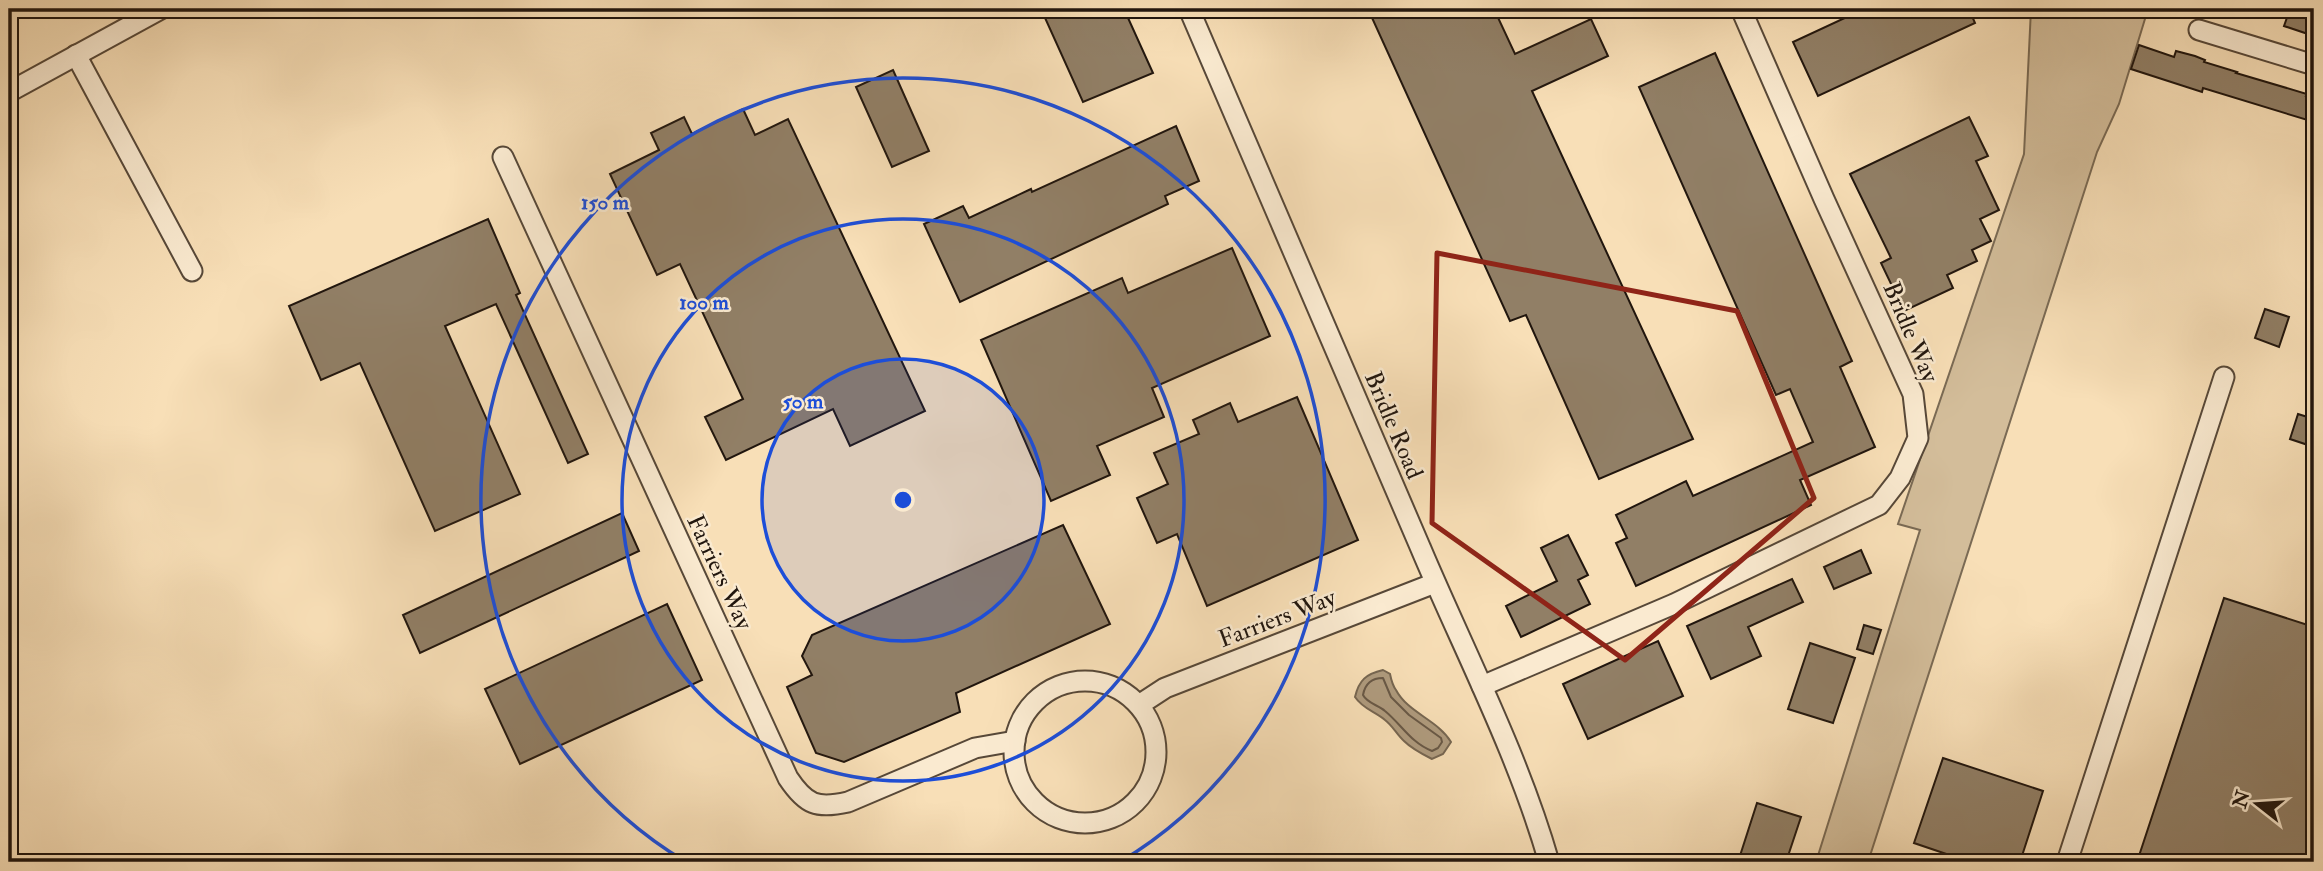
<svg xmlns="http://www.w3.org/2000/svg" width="2323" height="871" font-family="'IM FELL Double Pica',serif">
<rect width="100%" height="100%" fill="#f8dfb7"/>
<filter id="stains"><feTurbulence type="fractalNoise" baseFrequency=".00286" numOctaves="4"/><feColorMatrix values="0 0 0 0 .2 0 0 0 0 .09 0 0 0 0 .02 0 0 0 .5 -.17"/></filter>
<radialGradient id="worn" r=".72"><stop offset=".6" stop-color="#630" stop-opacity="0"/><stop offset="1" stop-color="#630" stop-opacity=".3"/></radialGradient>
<!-- green -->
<polygon fill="#d3bd9a" stroke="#7a6a54" stroke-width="2" points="2031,9 2148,9 2119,104 2097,152 1868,862 1816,862 1920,530 1898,524 2024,154"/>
<!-- water -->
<path fill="#af9b7e" stroke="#766651" stroke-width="2" d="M1383,670L1390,674C1391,679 1393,686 1396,690C1408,713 1438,720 1451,742L1443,754L1432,759C1422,754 1412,749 1404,741C1397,735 1393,726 1385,720C1374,711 1363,709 1355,697C1359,680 1366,674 1383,670Z"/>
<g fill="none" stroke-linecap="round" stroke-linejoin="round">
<!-- shore -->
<path stroke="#685846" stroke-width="2" d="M1383,678L1391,697L1409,715L1441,738L1442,742L1438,748L1432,751C1411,743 1401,724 1385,711C1378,705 1367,703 1363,695C1365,684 1372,678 1383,678Z"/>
</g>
<!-- building -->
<g fill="#917f66" stroke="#21160e" stroke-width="2">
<polygon points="1041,9 1124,9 1153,73 1083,102"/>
<polygon points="1368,9 1494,9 1515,54 1591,19 1608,56 1532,91 1693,439 1599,479 1526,315 1510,321"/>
<polygon points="1864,9 1969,9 1975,23 1818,96 1793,42"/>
<polygon points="2290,9 2307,9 2314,11 2314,36 2284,26"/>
<polygon points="2139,45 2174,57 2176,51 2195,56 2205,60 2204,62 2237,72 2236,73 2307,94 2306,96 2314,98 2314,122 2203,88 2202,92 2131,69"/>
<polygon points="1715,53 1852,361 1840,367 1875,447 1800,480 1811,505 1636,586 1616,543 1627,538 1616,515 1686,481 1693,496 1813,442 1790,389 1776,395 1639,87"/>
<polygon points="893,70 929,151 892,167 856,87"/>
<polygon points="743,109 755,135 788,119 925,411 850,446 833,409 726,460 705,417 743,399 680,264 657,275 610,174 659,150 651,133 684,117 692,134"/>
<polygon points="1969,117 1988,156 1976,161 1999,210 1980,219 1991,241 1972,250 1977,261 1947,275 1953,288 1904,311 1881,263 1891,258 1850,174"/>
<polygon points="1176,126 1199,181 1165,196 1168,204 960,302 924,224 963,206 969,218 1031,189 1032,192"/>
<polygon points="488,219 520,293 516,295 588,454 568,463 496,304 445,326 520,494 435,531 360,363 321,380 289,306"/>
<polygon points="1232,248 1270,336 1152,388 1164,417 1097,446 1110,475 1051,501 981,340 1122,278 1128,293"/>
<polygon points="2265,309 2289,317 2279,347 2255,338"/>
<polygon points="1297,397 1358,540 1207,606 1177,534 1157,543 1137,498 1168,484 1154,453 1199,434 1193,420 1230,403 1238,422"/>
<polygon points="2298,414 2314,419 2314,447 2290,439"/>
<polygon points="622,513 639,551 420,653 403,615"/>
<polygon points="1063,525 1110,624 956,693 960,712 844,762 816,753 787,687 812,675 802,656 812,635"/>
<polygon points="1568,535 1588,575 1578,580 1590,604 1521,637 1506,606 1557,581 1541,548"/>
<polygon points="1861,550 1871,573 1834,589 1824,567"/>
<polygon points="1792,579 1803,602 1748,627 1761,656 1711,679 1687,626"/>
<polygon points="2224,598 2314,627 2314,862 2137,862"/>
<polygon points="667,604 702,680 520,764 485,689"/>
<polygon points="1864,625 1881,630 1873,654 1857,649"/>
<polygon points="1658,641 1683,696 1588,739 1563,684"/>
<polygon points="1810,643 1855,658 1833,723 1788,709"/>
<polygon points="1943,758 2043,791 2020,862 1970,862 1914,843"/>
<polygon points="1757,803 1801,817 1786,862 1738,862"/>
</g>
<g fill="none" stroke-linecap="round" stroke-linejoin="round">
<!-- street casing -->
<g stroke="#574838" stroke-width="23">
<g id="street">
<path d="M1189,9C1267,189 1344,369 1421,549C1465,653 1518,754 1549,862"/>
<polyline points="2199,30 2314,65"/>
<polyline points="76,55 192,271"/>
<polyline points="9,92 161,9"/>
<path d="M503,157L788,778C806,805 817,809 848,802L975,748L1015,741"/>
<circle cx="1085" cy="752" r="71"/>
<polyline points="1482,686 1674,604 1879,505 1900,478 1918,438 1913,394 1824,199 1741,9"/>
<polyline points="1139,705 1165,688 1435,583"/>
<polyline points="2067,862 2224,377"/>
</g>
</g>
<!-- street -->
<use href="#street" stroke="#faead0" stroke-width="19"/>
</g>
<!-- marked area -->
<path fill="none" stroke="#8f2418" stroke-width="5" stroke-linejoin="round" d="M1437,253L1737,311L1814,498L1625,660L1432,523Z"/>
<!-- distance rings -->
<circle cx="903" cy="500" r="141" fill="#1d4ed8" fill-opacity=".12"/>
<g fill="none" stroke="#1d4ed8" stroke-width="3.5">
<circle cx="903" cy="500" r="141"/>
<circle cx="903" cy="500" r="281"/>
<path d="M686 862A422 422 0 1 1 1120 862"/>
</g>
<g text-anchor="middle" stroke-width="5" stroke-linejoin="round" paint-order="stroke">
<!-- street labels -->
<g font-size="24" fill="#21160e" stroke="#faead0">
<text transform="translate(1911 332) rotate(67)" y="8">Bridle Way</text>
<text transform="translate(1394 425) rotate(67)" y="8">Bridle Road</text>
<text transform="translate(720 572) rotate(65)" y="8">Farriers Way</text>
<text transform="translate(1277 618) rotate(-21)" y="8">Farriers Way</text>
</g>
</g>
<circle cx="903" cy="500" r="10" fill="#1d4ed8" stroke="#faead0" stroke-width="3.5"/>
<g font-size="21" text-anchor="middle" font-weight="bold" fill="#1d4ed8" stroke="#faead0" stroke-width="5" stroke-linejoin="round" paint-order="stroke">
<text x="605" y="209">150 m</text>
<text x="704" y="309">100 m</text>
<text x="803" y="408">50 m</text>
</g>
<!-- margin -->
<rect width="2323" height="871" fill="none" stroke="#f8dfb7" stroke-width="35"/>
<rect x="10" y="10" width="2302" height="850" fill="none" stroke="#21160e" stroke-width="3.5"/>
<rect x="18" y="18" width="2288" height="836" fill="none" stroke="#21160e" stroke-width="2"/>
<!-- north arrow -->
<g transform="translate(2257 804) rotate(287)" stroke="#faead0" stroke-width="5" paint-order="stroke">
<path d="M0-5L12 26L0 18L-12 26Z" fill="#21160e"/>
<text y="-10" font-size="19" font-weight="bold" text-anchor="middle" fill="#21160e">N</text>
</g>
<rect width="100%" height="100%" filter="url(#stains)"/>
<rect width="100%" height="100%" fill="url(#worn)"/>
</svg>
